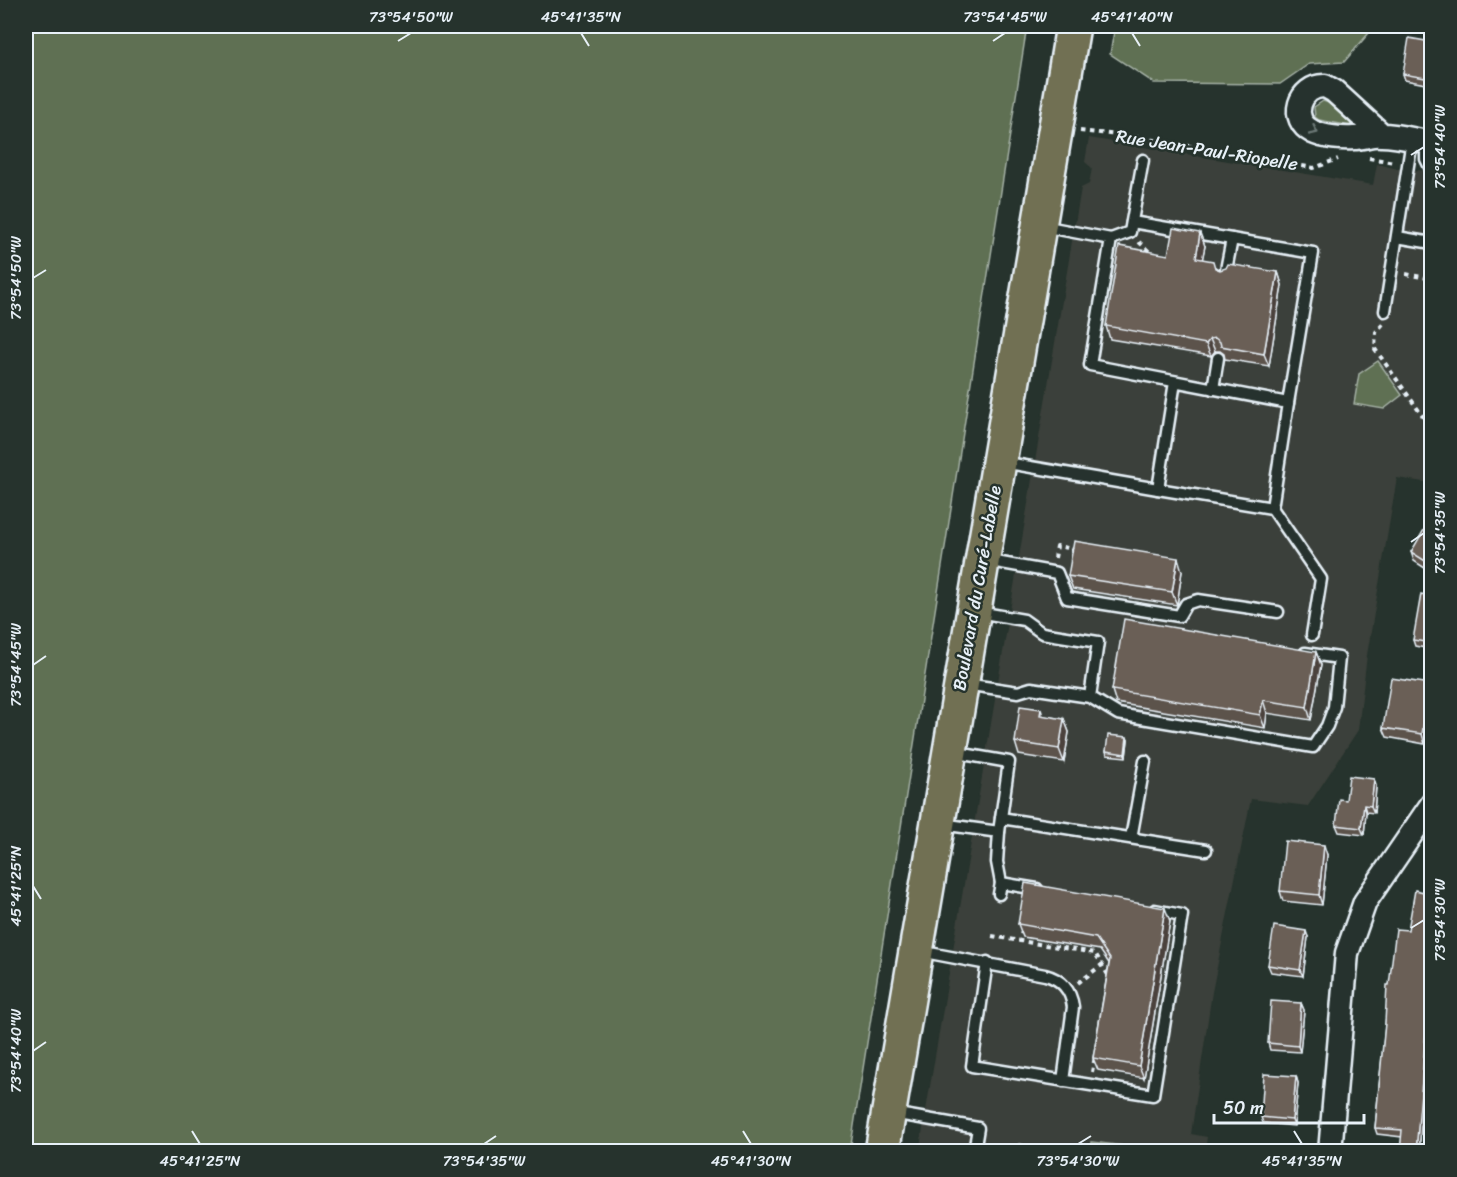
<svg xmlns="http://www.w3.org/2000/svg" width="1457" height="1177" font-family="Sriracha,sans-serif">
<rect width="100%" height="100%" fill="#26332d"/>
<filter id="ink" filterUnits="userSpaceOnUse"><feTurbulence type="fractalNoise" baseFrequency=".0167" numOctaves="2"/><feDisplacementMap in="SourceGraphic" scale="12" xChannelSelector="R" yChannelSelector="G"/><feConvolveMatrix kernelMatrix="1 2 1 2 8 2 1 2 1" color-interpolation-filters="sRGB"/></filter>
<g filter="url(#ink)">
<!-- built -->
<polygon fill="#3b403a" points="1089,138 1373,185 1377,164 1398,169 1431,171 1431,483 1397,478 1367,655 1358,730 1308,806 1251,799 1212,992 1191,1134 1207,1137 1205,1151 919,1152 1081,188 1089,184 1092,168 1085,162"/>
<!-- green -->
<g fill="#5f7052" stroke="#a4b0a5" stroke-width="1.5">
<polygon points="26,26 1027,26 850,1151 26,1151"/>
<polygon points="1115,26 1375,26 1344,62 1309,64 1280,84 1154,83 1110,54"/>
<polygon points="1323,101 1332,104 1351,122 1351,126 1319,120 1315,117 1314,107"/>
<polygon points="1378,361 1402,395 1384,409 1354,404 1359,374"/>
<polygon points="1091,1142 1159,1150 1090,1151"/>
</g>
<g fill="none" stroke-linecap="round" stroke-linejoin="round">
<!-- lane casing -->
<g stroke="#e8f1f8" stroke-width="15">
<g id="lane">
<polyline points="1426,142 1426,159 1432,171"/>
<polyline points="1042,226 1111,239 1090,365 1288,403 1313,253 1132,222"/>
<polyline points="1397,237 1432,243"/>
<polyline points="1111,239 1130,232 1143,160"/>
<polyline points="1225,275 1232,239"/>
<polyline points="1385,311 1412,140"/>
<polyline points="1175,382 1158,489 1272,508 1288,403"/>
<polyline points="1213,389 1218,358"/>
<polyline points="1002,462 1158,489"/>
<polyline points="1272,508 1321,579 1312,635"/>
<polyline points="985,560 1057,573 1067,598 1179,616 1186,604 1198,600 1278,612"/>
<polyline points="965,684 1018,692 1031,688 1090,697 1098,642 1042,633 1024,620 978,612"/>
<polyline points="1090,697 1118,714 1313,747 1327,726 1334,707 1339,658 1305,653"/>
<polyline points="1001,818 1206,850"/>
<polyline points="941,824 999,832 1009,762 952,752"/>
<polyline points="999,832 997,862 1001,883"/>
<polyline points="1131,838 1145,761"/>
<polyline points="999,894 1001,883 1037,889"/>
<path d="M919,951L1045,975C1061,979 1071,990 1073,1007L1063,1081"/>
<polyline points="987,962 972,1066 1153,1095 1182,915 1155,910"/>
<polyline points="892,1113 978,1128 974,1152"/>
</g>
</g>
<!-- street casing -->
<g stroke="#e8f1f8" stroke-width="27">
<g id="street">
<path d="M1381,134L1334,91L1325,86C1299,85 1288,120 1313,132C1324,137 1342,139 1354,138C1363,138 1372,134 1381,135C1398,135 1415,140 1432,143"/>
<polyline points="1330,1152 1347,953 1365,902 1432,804"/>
</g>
</g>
<!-- primary casing -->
<g stroke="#e8f1f8" stroke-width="38">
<polyline id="primary" points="882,1152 1073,26"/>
</g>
<!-- path -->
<g stroke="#e8f1f8" stroke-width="4" stroke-dasharray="4.5 4.5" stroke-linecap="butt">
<polyline points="1080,131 1137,137 1314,168 1338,159"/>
<polyline points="1369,158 1394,162"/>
<polyline points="1139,242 1153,255"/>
<polyline points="1406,274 1432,279"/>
<polyline points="1383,324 1376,332 1375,349 1432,429"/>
<polyline points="1055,558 1057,546 1073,549 1071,567"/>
<polyline points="1022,930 1020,941 1095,953 1108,975"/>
<polyline points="992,936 1020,941"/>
<polyline points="1078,983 1107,961"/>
<polyline points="1092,1072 1095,1056"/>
</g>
<!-- lane -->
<use href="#lane" stroke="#26332d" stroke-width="10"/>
<!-- street -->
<use href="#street" stroke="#26332d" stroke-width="22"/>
<!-- primary -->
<use href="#primary" stroke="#716f52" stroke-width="33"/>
</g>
<!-- wall -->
<g fill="#5c524b" stroke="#e8f1f8" stroke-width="1.5">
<polygon points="1431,42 1431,85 1405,80 1403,74"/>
<polygon points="1205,246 1202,259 1220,270 1278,272 1282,285 1269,366 1225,359 1224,354 1220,351 1215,351 1211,356 1110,339 1106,326 1168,255"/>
<polygon points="1431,525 1431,572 1414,561 1411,552"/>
<polygon points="1182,571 1177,605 1073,589 1068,576"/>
<polygon points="1431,596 1431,649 1415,646 1413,640"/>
<polygon points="1316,652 1321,665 1311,720 1267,713 1265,728 1116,703 1112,690"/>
<polygon points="1430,684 1425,744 1387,737 1383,728"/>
<polygon points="1041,709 1043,716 1064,719 1069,732 1064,762 1019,755 1015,742"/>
<polygon points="1128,740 1126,757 1107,755 1106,751"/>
<polygon points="1374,779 1376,786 1374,813 1366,812 1364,835 1339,832 1336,825 1346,800"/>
<polygon points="1327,855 1322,905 1283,901 1280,891"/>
<polygon points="1431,873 1431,999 1419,1152 1400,1152 1402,1137 1377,1134 1375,1128 1389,985 1424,892"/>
<polygon points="1170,921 1144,1078 1098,1070 1093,1058 1109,963 1100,950 1023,937 1018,924"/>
<polygon points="1308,937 1303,976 1271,972 1268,965"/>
<polygon points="1301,1003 1304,1010 1300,1052 1270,1050 1268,1043"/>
<polygon points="1296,1076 1298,1083 1294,1126 1263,1123 1261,1117"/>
</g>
<!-- shaded-wall -->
<g fill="#4b423d" stroke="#e8f1f8" stroke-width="1.5">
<polygon points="1200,233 1205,246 1200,271 1196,258"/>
<polygon points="1278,272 1282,285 1269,366 1264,354"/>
<polygon points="1210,339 1215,351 1211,356 1206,344"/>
<polygon points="1178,558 1182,571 1177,605 1172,592"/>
<polygon points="1316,652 1321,665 1311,720 1307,707"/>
<polygon points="1430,684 1431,689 1431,704 1425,744 1422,734"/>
<polygon points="1263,700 1267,713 1265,728 1260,715"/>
<polygon points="1064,719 1069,732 1064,762 1059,749"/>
<polygon points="1127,737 1128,740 1126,757 1125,754"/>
<polygon points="1374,779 1376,786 1374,813 1371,806"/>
<polygon points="1364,805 1366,812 1364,835 1361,828"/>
<polygon points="1324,845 1327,855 1322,905 1319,895"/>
<polygon points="1165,908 1170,921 1144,1078 1139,1066"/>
<polygon points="1306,931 1308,937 1303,976 1300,970"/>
<polygon points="1431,972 1431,999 1419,1152 1416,1152"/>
<polygon points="1301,1003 1304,1010 1300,1052 1298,1046"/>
<polygon points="1296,1076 1298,1083 1294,1126 1292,1120"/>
</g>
<!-- building -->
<g fill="#6b5f57" stroke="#e8f1f8" stroke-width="1.5">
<polygon points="1409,38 1431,42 1431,79 1403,74"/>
<polygon points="1173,228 1200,233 1196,258 1213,261 1215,268 1220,270 1226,268 1228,264 1278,272 1264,354 1221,346 1220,342 1215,338 1210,339 1206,344 1106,326 1119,246 1168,255"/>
<polygon points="1428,523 1431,525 1431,560 1430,564 1411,552"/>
<polygon points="1074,541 1178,558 1172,592 1068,576"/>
<polygon points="1421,594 1431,596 1431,643 1413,640"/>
<polygon points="1124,619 1316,652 1307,707 1263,700 1260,715 1112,690"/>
<polygon points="1391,678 1430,684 1422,734 1383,728"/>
<polygon points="1020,706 1041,709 1040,715 1064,719 1059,749 1015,742"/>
<polygon points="1108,735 1127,737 1125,754 1106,751"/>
<polygon points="1349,776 1374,779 1371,806 1364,805 1361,828 1336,825 1339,799 1346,800"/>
<polygon points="1285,841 1324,845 1319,895 1280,891"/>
<polygon points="1426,872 1431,873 1431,973 1416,1152 1400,1152 1402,1130 1375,1128 1385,1023 1387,985 1389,985 1396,929 1408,930 1415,890 1424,892"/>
<polygon points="1025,883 1165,908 1139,1066 1093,1058 1110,959 1096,938 1018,924"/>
<polygon points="1274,926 1306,931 1300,970 1268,965"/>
<polygon points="1271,1001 1301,1003 1298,1046 1268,1043"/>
<polygon points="1264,1074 1296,1076 1292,1120 1261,1117"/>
<polygon points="1019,1144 1055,1150 1055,1146 1084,1151 1018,1152"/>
<polygon points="1263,1147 1289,1150 1289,1152 1262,1152"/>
</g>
<!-- one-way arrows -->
<defs><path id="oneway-chevron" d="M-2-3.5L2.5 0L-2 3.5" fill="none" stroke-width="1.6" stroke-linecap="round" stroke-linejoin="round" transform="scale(1.5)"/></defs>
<use stroke="#6a7674" href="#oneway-chevron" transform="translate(1314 131) rotate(25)"/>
</g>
<!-- ticks -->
<path fill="none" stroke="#e8f1f8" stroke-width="2" d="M581,33L589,46M1132,33L1140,46M398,41L411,33M993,41L1005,33M1411,155L1424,147M33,278L46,270M1411,542L1424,533M33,665L46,656M33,886L41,899M1411,928L1424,920M33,1051L46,1042M192,1131L200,1144M743,1131L751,1144M1294,1131L1302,1144M484,1144L496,1136M1078,1144L1091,1136"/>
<g text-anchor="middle" stroke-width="5" stroke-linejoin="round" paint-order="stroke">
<!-- street labels -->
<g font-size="18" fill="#e8f1f8" stroke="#26332d">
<text transform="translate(1207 150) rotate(9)" y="6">Rue Jean-Paul-Riopelle</text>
<text transform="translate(977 588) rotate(-80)" y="6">Boulevard du Curé-Labelle</text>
</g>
</g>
<!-- margin -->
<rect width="1457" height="1177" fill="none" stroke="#26332d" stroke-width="66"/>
<!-- scale -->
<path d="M1214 1114v9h150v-9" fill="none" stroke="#e8f1f8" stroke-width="3"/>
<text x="1223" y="1114" font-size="18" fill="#e8f1f8" stroke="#26332d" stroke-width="4.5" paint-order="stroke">50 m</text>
<rect x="33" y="33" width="1391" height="1111" fill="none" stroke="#e8f1f8" stroke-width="2"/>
<g font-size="15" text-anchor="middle" fill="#e8f1f8">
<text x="411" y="22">73°54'50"W</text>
<text x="581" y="22">45°41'35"N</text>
<text x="1005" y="22">73°54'45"W</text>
<text x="1132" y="22">45°41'40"N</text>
<text transform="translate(1440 147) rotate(-90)" y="5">73°54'40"W</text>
<text transform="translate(16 278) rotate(-90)" y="5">73°54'50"W</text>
<text transform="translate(1440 533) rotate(-90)" y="5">73°54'35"W</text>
<text transform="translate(16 665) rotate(-90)" y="5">73°54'45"W</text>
<text transform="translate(16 886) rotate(-90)" y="5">45°41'25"N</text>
<text transform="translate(1440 920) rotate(-90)" y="5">73°54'30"W</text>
<text transform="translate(16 1051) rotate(-90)" y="5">73°54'40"W</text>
<text x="200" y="1166">45°41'25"N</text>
<text x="484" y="1166">73°54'35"W</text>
<text x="751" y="1166">45°41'30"N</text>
<text x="1078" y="1166">73°54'30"W</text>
<text x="1302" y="1166">45°41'35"N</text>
</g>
</svg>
